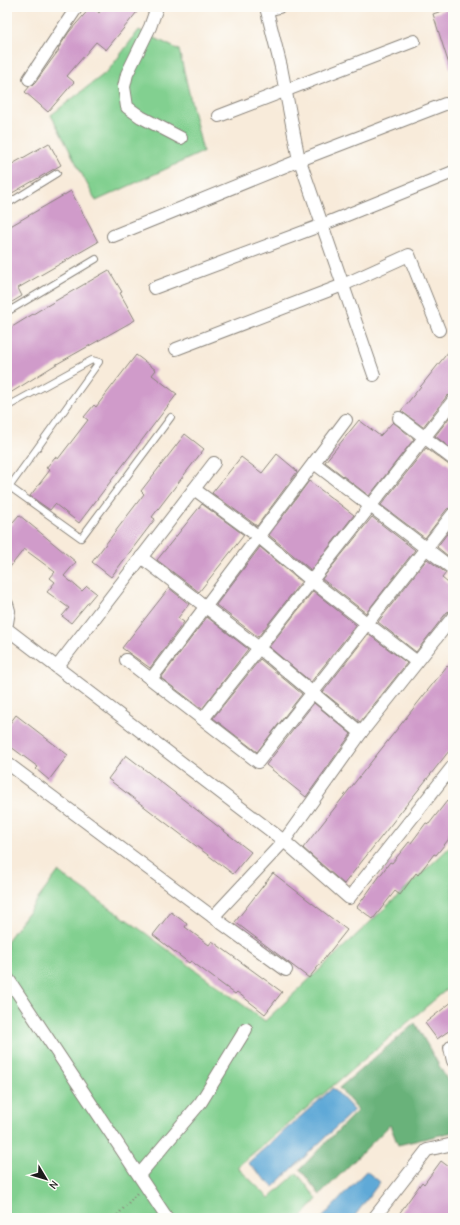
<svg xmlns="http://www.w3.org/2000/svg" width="460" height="1225" font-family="'Comic Neue',sans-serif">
<rect width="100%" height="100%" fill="#fdfcf7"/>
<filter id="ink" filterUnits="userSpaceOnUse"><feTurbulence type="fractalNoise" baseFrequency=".025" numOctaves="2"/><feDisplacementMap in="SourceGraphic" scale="8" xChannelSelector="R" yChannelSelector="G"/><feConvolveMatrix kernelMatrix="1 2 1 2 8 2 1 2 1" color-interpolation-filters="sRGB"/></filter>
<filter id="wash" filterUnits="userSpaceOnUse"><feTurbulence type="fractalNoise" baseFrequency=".012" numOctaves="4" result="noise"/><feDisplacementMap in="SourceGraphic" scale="16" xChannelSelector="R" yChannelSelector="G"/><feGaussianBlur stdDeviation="0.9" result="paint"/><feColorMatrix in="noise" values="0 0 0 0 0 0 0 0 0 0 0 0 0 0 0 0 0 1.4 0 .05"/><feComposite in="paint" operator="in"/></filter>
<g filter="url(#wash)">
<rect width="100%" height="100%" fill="#f8ebda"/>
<!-- green -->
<g fill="#82d090" stroke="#4f7656">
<polygon points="139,30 179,50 203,152 96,201 51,115 108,71"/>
<polygon points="453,844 453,984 237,1167 269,1198 297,1173 317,1199 301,1218 7,1218 7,941 58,872 133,924 265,1021"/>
</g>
<!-- forest -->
<polygon fill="#69b27a" stroke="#42674b" points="415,1023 453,1090 453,1132 398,1145 390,1125 320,1195 300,1169 358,1110 339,1088"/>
<!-- water -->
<g fill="#5fa9d7" stroke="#3e627a">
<polygon points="333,1088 354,1110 273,1187 248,1163"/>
<polygon points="366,1171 380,1182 353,1218 322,1218"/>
</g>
<g id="blocks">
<!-- building -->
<g fill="#d09bca">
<polygon points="91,7 93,7 99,13 104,7 141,7 106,50 96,42 67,76 74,82 48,112 25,92 30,86 35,83 50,62 59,50 58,49 69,32"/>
<polygon points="453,7 453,71 451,71 433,14"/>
<polygon points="49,143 61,165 7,196 7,167"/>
<polygon points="71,191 98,242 18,288 22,296 7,305 7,228"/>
<polygon points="109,270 122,292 120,293 135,320 55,365 7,395 7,330 38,311"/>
<polygon points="453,346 453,394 447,396 423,427 401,411"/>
<polygon points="136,355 156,370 152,375 177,394 79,523 55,504 50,510 30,496 50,470 46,468 55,457 58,459 88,420 84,417 94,405 96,407"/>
<polygon points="453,413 453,450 435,436"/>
<polygon points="359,420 380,436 393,422 414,439 369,496 325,462"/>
<polygon points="185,434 204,449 152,517 155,519 111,577 92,562 144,494 141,491"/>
<polygon points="426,448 453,468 453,507 447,509 425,538 381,505"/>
<polygon points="277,454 296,470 296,471 297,472 257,526 212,493 241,457 262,473"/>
<polygon points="309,481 354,515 311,570 269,535"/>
<polygon points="202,504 244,535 199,592 157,560"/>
<polygon points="19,515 76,562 64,576 82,591 87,586 96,593 71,623 62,616 69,608 47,592 55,582 50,578 55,572 24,549 7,571 7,529"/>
<polygon points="372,517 415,550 366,613 322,579"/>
<polygon points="453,526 453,560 437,547"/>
<polygon points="260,547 301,582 258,637 216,605"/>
<polygon points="427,559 446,573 442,578 453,587 453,610 447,612 416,652 378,622"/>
<polygon points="169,588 189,604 178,618 184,622 150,668 122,648"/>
<polygon points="313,591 356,625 311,682 269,647"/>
<polygon points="207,617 248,649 202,709 161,678"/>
<polygon points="368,634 407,663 360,722 323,692"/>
<polygon points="260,659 302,694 257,752 213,718"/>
<polygon points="447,666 453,671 453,746 344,884 303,848"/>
<polygon points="314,703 351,734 306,797 266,765"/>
<polygon points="16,715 68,755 49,780 36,769 38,767 7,744 7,727"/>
<polygon points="126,755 251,852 233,874 108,779"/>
<polygon points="447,801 453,806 453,834 436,855 434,854 418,875 416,873 400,895 395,891 373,919 357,907 390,862 392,863 409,842 411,843 426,823 429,824"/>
<polygon points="273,873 347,930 309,978 235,922"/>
<polygon points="171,912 187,924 185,927 209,945 212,941 282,992 265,1014 237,992 235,994 191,961 189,963 153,935"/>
<polygon points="453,1001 453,1028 437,1039 425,1023"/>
<polygon points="441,1161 453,1170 453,1218 396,1218 422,1182 424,1184"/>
</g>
</g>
</g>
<g filter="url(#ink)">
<use href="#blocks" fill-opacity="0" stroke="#8a847b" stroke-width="1"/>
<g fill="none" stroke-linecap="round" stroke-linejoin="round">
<!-- lane casing -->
<g stroke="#8a847b" stroke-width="8">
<g id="lane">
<polyline points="7,204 57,173"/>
<polyline points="7,312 96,259"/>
<polyline points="7,408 10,405 92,360 99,362 10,486"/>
<polyline points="7,485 81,538 171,417"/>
<polyline points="7,503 8,504"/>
</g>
</g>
<!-- street casing -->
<g stroke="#8a847b" stroke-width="14">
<g id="street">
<polyline points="157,7 150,27 127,74 124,87 127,107 141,117 181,138"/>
<polyline points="266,7 281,67 298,155 374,375"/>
<polyline points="267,10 279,7"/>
<polyline points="29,79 77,7"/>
<polyline points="219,116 414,41"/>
<polyline points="113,236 300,160 445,104"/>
<polyline points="154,288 322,225 453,172"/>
<polyline points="176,349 343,285 409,255 439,330"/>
<polyline points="399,418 453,459"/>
<polyline points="314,463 453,569"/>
<polyline points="194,489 259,537 312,581 417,662"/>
<polyline points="141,557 259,648 361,733"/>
<polyline points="7,604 9,611 7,623"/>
<polyline points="7,629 284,841 349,898 453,766"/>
<polyline points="126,660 258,762 453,514"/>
<polyline points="57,667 214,463"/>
<polyline points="151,679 346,420"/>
<polyline points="203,719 453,401"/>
<polyline points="7,763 213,917 286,970"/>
<polyline points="213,917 284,841 361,733 453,617"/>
<polyline points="7,977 167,1218"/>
<polyline points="453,1045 450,1048 453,1061"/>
<polyline points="139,1175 201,1102 246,1029"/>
<polyline points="374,1218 427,1150 453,1144"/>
</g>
</g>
<!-- path -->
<polyline stroke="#8a847b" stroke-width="2.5" stroke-dasharray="1 3" stroke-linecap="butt" points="115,1218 137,1193"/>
<!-- lane -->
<use href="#lane" stroke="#fff" stroke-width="6"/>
<!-- street -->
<use href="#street" stroke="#fff" stroke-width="12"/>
</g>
</g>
<!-- margin -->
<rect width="460" height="1225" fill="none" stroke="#fdfcf7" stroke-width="24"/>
<!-- north arrow -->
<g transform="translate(46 1179) rotate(128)" stroke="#fdfcf7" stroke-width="3" paint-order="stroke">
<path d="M0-3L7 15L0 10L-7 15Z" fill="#1c1c1c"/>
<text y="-6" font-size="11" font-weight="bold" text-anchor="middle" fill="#1c1c1c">N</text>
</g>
</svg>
